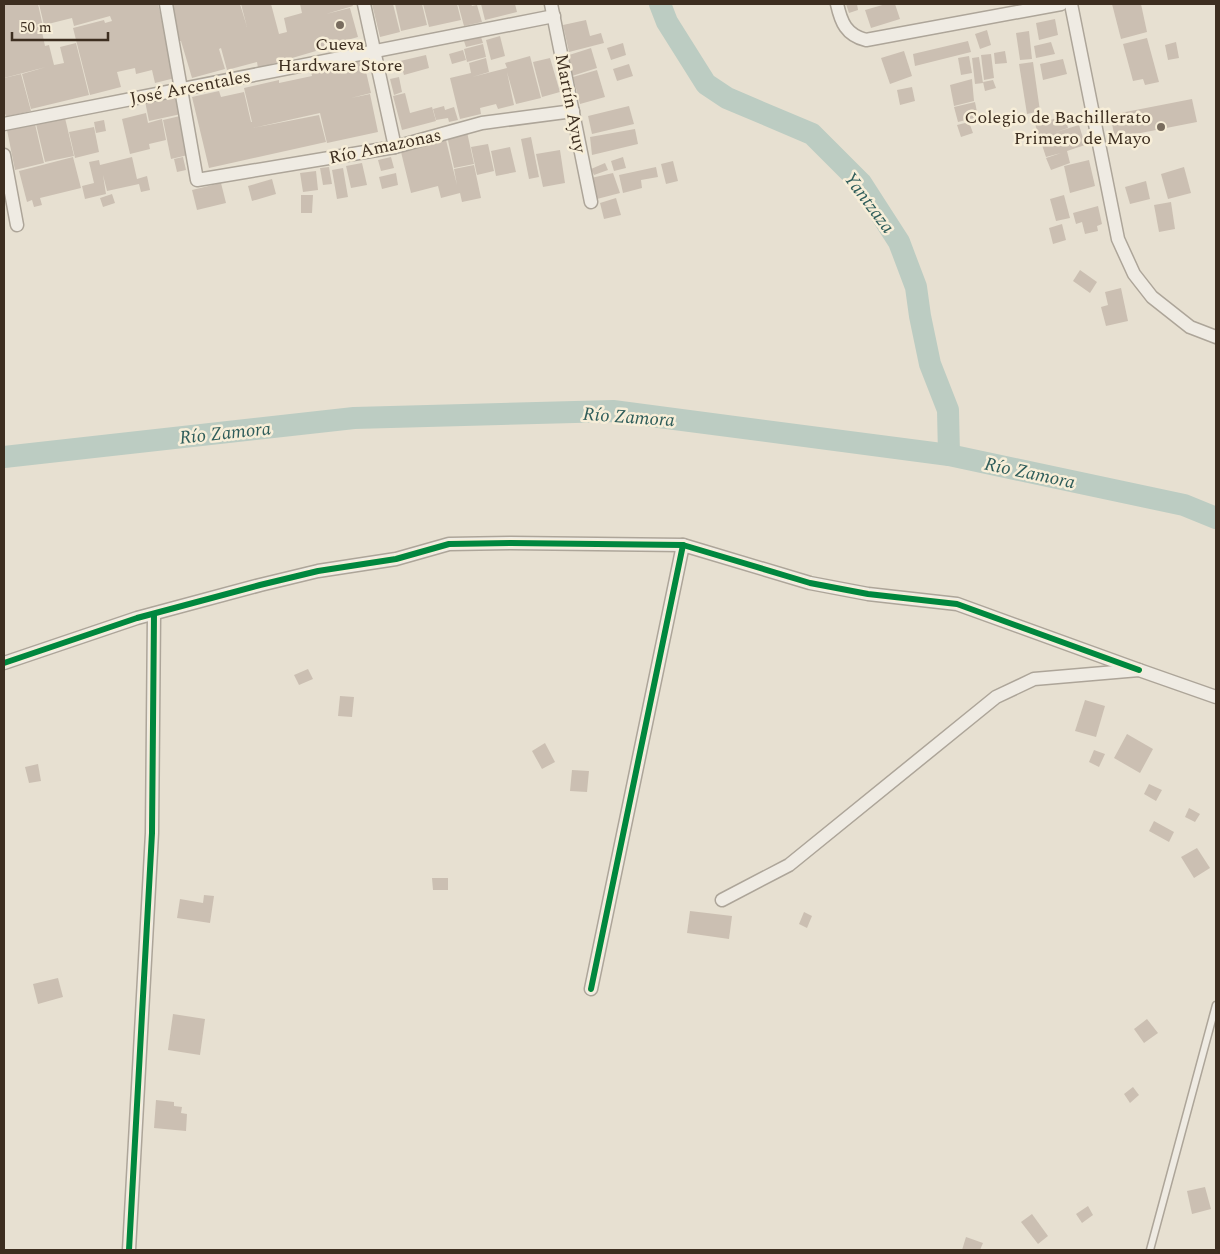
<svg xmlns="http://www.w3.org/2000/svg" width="1220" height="1254" font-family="Spectral,serif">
<rect width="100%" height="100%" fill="#e7e0d1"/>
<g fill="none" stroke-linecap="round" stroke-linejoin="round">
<!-- river -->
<g stroke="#bcccc2" stroke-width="22">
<polyline points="660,4 667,22 706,84 727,98 812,134 861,183 899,242 916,287 920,316 930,364 948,410 949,455"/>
<polyline points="4,457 354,418 613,411 949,455 1184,505 1216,518"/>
</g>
</g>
<!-- building -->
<g fill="#cbbfb2">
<polygon points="4,4 38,4 44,31 42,32 45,46 49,45 54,65 64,63 60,47 76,43 89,95 31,109 22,74 46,67 4,78"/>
<polygon points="39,4 158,4 175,78 155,83 152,70 136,74 135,68 117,72 121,87 90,95 73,28 104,20 105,23 112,21 110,16 74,26 72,18 44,25"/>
<polygon points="170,4 240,4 247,27 241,4 271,4 279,34 287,32 284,18 302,13 300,4 352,4 353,6 326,14 350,8 358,37 315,49 316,51 258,68 257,62 227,70 221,48 219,49 225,69 192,78 181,41 178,41"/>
<polygon points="372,4 393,4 400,32 380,37"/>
<polygon points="395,4 422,4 427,25 401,31"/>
<polygon points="423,4 457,4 461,20 429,27"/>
<polygon points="458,4 471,4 472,6 477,5 482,22 464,26"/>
<polygon points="481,4 515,4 517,12 485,20"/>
<polygon points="846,4 857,4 858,10 849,13"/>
<polygon points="886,4 895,4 900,19 871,28 865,10"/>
<polygon points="1112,4 1141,4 1147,32 1121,39"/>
<polygon points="1055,19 1058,35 1039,40 1036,23"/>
<polygon points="586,20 590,36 601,33 604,43 569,52 563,25"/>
<polygon points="987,30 991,45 980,49 975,34"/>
<polygon points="1029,31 1032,59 1020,60 1016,33"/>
<polygon points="480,34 483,43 466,47 463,38"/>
<polygon points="500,36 505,56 491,60 486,40"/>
<polygon points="1147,38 1159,82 1145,85 1143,79 1133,81 1123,44"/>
<polygon points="968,41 971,52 915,66 913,54"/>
<polygon points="1051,42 1055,54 1036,58 1034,46"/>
<polygon points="1176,42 1179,58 1168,60 1165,45"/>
<polygon points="623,43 626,55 611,60 607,48"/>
<polygon points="483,44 486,57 467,62 464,49"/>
<polygon points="591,48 597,68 572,76 566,56"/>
<polygon points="463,50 466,60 452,64 449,54"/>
<polygon points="904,51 912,76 890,84 881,58"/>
<polygon points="1005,51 1007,63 995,64 994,53"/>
<polygon points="991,54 994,78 984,80 981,55"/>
<polygon points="426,55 429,68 404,75 400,61"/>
<polygon points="530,56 541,98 516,104 507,72 514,105 498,109 496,104 480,108 481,114 460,119 450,78 471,73 469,63 486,58 489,72 472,77 507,68 505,63"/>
<polygon points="969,56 972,73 961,75 958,58"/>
<polygon points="979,57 983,83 975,84 972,58"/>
<polygon points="550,58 560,92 542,97 533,62"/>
<polygon points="363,59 371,93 351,98 370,94 378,132 327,143 320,113 253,128 319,115 326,142 209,168 192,97 219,91 221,97 244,92 251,122 252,122 244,88 279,80 279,83 312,76 311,71"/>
<polygon points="1063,59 1067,74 1043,80 1040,64"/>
<polygon points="1033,62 1040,111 1027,114 1019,64"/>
<polygon points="629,64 633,76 617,81 613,69"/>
<polygon points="597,70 605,97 580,104 573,77"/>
<polygon points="21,74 31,111 6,117 4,110 4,78"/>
<polygon points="399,77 402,92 394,95 390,79"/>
<polygon points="972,79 974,101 954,106 950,85"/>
<polygon points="993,80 996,88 985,91 983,82"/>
<polygon points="912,87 915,101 900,105 897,90"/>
<polygon points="405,93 410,113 432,107 436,121 402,130 393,96"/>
<polygon points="176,94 181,114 149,121 145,101"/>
<polygon points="1192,99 1197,122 1115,138 1110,115"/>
<polygon points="975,102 978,117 958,122 954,107"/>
<polygon points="444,106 445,110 454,107 458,120 449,122 448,118 436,120 433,109"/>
<polygon points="629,106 634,124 592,134 588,116"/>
<polygon points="146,113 148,123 162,119 166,140 149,144 150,149 130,154 122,119"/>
<polygon points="180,116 188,155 171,159 163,120"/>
<polygon points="1065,116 1068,128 1053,133 1079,125 1085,145 1067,151 1070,163 1051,170 1046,158 1061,153 1046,157 1035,124"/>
<polygon points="65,118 74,156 45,162 36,124"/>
<polygon points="104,120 106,131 96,133 94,122"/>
<polygon points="969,122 973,133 961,137 957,125"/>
<polygon points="35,124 44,163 15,170 7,130"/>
<polygon points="94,127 99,152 75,158 69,132"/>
<polygon points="635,129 638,144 592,155 590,137"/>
<polygon points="467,132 474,164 454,168 447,136"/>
<polygon points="531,137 539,177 529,179 521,139"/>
<polygon points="446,140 457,185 454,169 474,165 481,198 462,202 460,193 441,198 438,186 411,193 401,152"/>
<polygon points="488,144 494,171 477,175 471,147"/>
<polygon points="510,147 516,172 496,176 491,151"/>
<polygon points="560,150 565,183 543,187 536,154"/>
<polygon points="73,157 81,188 40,198 42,205 34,207 32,200 27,202 19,171"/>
<polygon points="132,157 137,179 147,176 150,190 141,192 139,184 107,191 103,175 106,194 85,199 82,186 94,183 89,162 99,160 100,165"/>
<polygon points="183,157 186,170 177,172 174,159"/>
<polygon points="391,157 394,168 381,171 378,160"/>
<polygon points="623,157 626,168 614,171 611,161"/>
<polygon points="1089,160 1095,186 1070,193 1064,166"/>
<polygon points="673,161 678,181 666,184 661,164"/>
<polygon points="362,163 367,185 351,188 346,166"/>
<polygon points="605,163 608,170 594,175 591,169"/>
<polygon points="329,167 332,184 323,185 320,168"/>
<polygon points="656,167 658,177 641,180 642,188 623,193 619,175"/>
<polygon points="1184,167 1191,193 1168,199 1161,174"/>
<polygon points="343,168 348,197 337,199 332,170"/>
<polygon points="316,171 318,190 303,192 300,173"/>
<polygon points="396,173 398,185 382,189 379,177"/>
<polygon points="613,173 620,193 597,199 591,178"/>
<polygon points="272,179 276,194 252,201 248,186"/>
<polygon points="1146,181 1150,199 1130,204 1125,187"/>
<polygon points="221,183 226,203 197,210 192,190"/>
<polygon points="112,194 115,203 103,207 100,198"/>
<polygon points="301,195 313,195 312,213 301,213"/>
<polygon points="1064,195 1070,218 1056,221 1050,199"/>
<polygon points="616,198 621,215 604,219 600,203"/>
<polygon points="1171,202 1175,229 1159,232 1154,205"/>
<polygon points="1098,206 1102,224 1097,226 1098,231 1085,234 1082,222 1076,224 1073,213"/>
<polygon points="1062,224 1066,240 1053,244 1049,228"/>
<polygon points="1080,270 1097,282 1090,293 1073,281"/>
<polygon points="1121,288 1128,321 1106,326 1101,307 1108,305 1105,292"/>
<polygon points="308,669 313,679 299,685 294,675"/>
<polygon points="340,696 354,697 352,717 338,716"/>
<polygon points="1085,700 1105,706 1096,737 1075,731"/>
<polygon points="1127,734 1153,749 1140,773 1114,758"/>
<polygon points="545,743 555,762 542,769 532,751"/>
<polygon points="1094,750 1105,754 1099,767 1089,762"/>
<polygon points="38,764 41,781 29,783 25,767"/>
<polygon points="572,770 589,771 587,792 570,791"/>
<polygon points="1149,784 1162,790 1156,801 1144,794"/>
<polygon points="1189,808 1200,814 1195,822 1185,817"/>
<polygon points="1154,821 1174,832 1169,842 1149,831"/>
<polygon points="1197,848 1210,868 1194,878 1181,857"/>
<polygon points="432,878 448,878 448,890 433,890"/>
<polygon points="204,895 214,896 210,923 177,918 180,899 203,903"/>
<polygon points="690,911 732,916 729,939 687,933"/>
<polygon points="804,912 812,916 807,928 799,924"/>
<polygon points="58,978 63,997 38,1004 33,984"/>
<polygon points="173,1014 205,1019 200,1055 168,1050"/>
<polygon points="1147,1019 1158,1033 1144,1043 1134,1029"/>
<polygon points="1133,1087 1139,1095 1130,1103 1124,1094"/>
<polygon points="156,1100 174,1102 174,1106 182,1107 181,1113 187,1114 186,1131 154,1128"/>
<polygon points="1205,1187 1211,1209 1192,1214 1187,1191"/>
<polygon points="1088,1206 1093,1215 1082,1223 1076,1214"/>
<polygon points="1032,1214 1048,1236 1038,1244 1021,1222"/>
<polygon points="966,1237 983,1243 980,1250 962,1250"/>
</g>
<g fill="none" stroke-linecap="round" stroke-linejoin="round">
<!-- lane casing -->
<g stroke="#ada599" stroke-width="9">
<polyline id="lane" points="1150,1250 1216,1005"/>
</g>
<!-- street casing -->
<g stroke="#ada599" stroke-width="15">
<g id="street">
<polyline points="166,4 197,180 395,147 482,123 573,111"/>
<polyline points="364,4 395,147"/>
<polyline points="551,4 591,202"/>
<path d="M837,4C841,22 846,35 866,40L1061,4"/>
<polyline points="1071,4 1118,239 1134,274 1152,297 1190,327 1216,337"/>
<polyline points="4,124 554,16"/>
<polyline points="4,155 17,225"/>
<polyline points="4,663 137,618 260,585 318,571 396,559 449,544 511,543 683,545"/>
<polyline points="722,900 789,865 996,697 1034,679 1139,670 1216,697"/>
<polyline points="591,989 683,545 810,583 868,594 957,604 1139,670"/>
<polyline points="129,1250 152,833 154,614"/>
</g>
</g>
<!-- lane -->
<use href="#lane" stroke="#efebe3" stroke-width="6"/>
<!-- street -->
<use href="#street" stroke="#efebe3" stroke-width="12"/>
<!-- cycleway casing -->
<g stroke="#f7eed8" stroke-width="9">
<g id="cycleway">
<polyline points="4,663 137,618 260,585 318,571 396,559 449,544 511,543 683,545"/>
<polyline points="591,989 683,545 810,583 868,594 957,604 1139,670"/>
<polyline points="129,1250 152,833 154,614"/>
</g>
</g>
<!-- cycleway -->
<use href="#cycleway" stroke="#00873e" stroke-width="6"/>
</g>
<!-- markers -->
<g fill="#786c5e" stroke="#f7eed8" stroke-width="2">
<circle cx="340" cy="25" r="5"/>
<circle cx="1161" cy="127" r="5"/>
</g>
<g text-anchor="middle" stroke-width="5" stroke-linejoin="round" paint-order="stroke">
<!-- poi labels -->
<g font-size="18" fill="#3d2e20" stroke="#f7eed8">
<text x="340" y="50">Cueva<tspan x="340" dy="21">Hardware Store</tspan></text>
<text x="1151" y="123" text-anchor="end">Colegio de Bachillerato<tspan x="1151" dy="21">Primero de Mayo</tspan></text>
</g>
<!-- street labels -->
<g font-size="18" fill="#3d2e20" stroke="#f7eed8">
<text transform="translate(190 87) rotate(-11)" y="6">José Arcentales</text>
<text transform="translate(571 103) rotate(79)" y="6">Martín Ayuy</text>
<text transform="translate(385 146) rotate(-12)" y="6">Río Amazonas</text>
</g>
<!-- water labels -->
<g font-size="19" font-style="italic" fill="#2f5d5a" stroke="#f7eed8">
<text transform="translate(870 202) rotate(53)" y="7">Yantzaza</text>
<text transform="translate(629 416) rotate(4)" y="7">Río Zamora</text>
<text transform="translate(225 432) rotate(-6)" y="7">Río Zamora</text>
<text transform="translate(1030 472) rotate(12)" y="7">Río Zamora</text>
</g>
</g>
<!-- border -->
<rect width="1220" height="1254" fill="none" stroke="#3d2e20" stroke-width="10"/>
<!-- scale -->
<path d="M12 32v8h96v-8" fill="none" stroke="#3d2e20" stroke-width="2.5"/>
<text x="20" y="32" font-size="15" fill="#3d2e20" stroke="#f7eed8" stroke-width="4" paint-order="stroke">50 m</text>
</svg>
